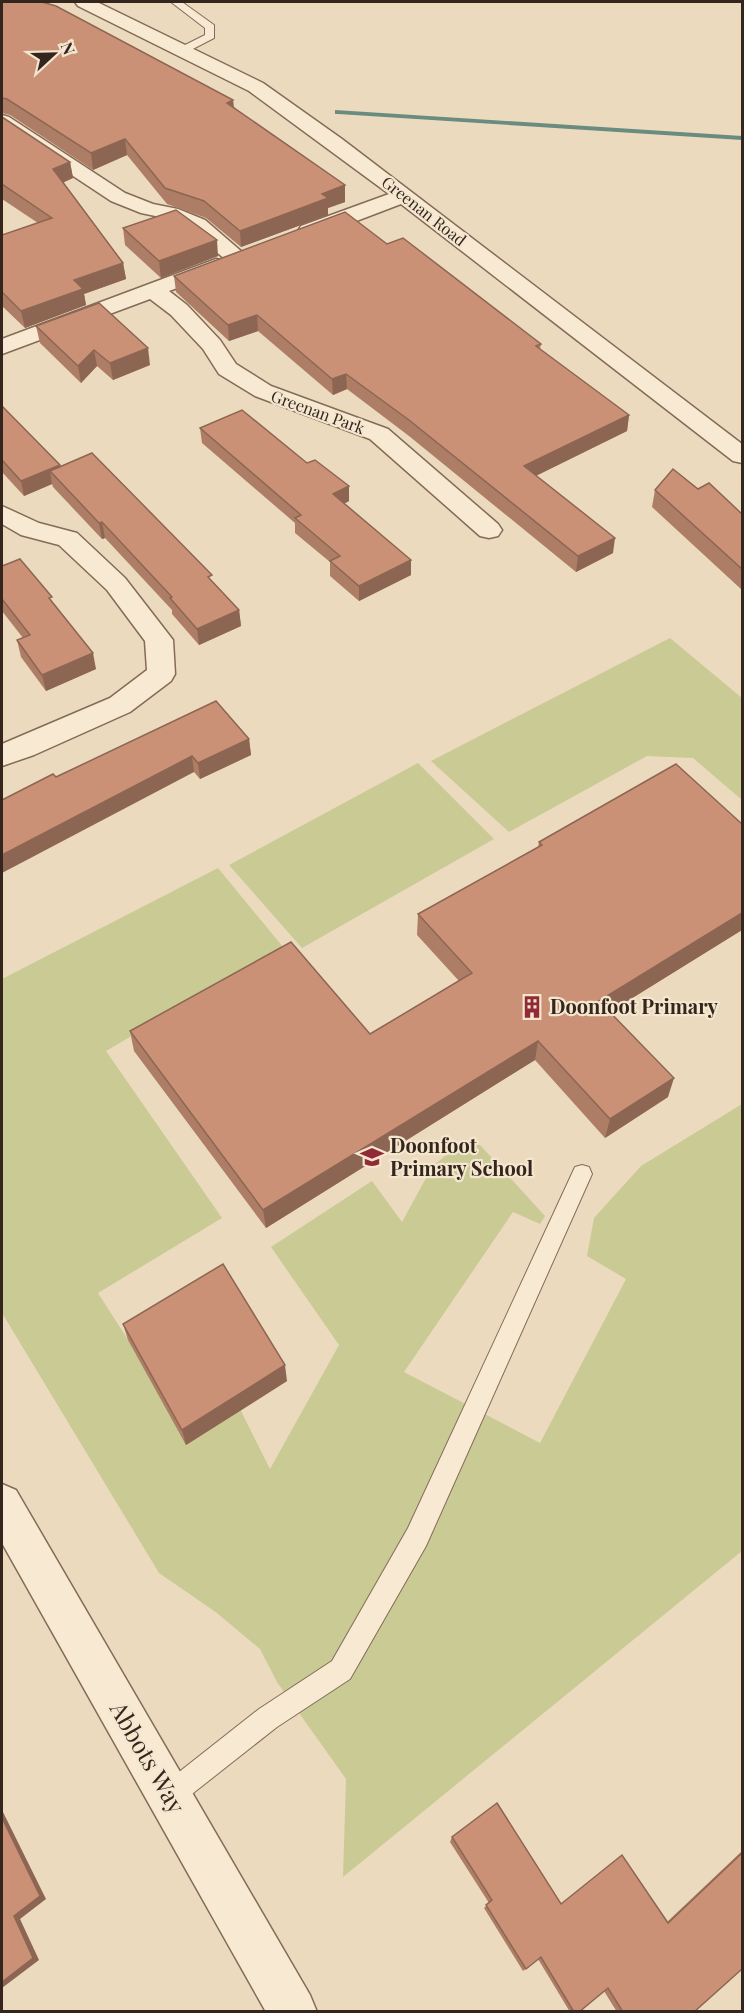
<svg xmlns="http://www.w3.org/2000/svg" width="744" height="2013" font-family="'Playfair Display',serif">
<rect width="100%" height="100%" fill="#ecdabf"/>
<!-- green -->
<g fill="#c9ca94">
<polygon points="670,638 742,698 742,800 693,758 647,756 509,832 431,761"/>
<polygon points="418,763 494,839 302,948 229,865"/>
<polygon points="218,868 283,947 106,1051 222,1218 98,1293 182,1424 233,1395 270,1469 339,1345 271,1247 372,1181 402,1222 432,1167 459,1144 480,1145 545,1216 540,1224 513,1212 404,1372 540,1443 626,1279 587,1256 594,1218 641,1166 742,1104 742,1551 343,1877 346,1779 277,1682 260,1649 217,1613 159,1573 2,1313 2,979"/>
</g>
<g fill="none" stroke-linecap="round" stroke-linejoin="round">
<!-- stream -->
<polygon fill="#6a8c80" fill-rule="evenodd" points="335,110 742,136 742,140 338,114 335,114"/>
<!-- lane casing -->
<g stroke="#846b58" stroke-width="2">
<g id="lane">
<polygon points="171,2 182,2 214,25 214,38 187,52 179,52 179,48 205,35 205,28"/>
<polygon points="582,1165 589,1167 592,1174 426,1546 350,1679 277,1727 178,1805 169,1809 160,1805 156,1796 160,1787 259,1709 332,1661 408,1528 575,1167"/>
</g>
</g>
<!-- street casing -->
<g stroke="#846b58" stroke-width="3">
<g id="street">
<polygon points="75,2 97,2 263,83 342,139 742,444 742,463 733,461 401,204 317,236 301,236 298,231 301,226 389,194 249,91 78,6"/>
<polygon points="2,115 9,117 125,193 153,204 178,209 205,220 249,258 246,263 230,263 189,230 165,218 141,213 111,201 2,129"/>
<polygon points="216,259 224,261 227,266 224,271 169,291 187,305 220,340 236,364 271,386 388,429 498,524 502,530 498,536 489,538 480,536 370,439 255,396 219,374 203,349 171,315 150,299 2,354 2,339"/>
<polygon points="2,506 39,523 77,533 125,578 173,640 175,674 171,681 130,712 34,755 2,766 2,744 110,698 147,670 145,641 107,590 59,545 21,535 2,524"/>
<polygon points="2,1484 16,1490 310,1995 317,2012 266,2012 2,1543"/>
</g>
</g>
<!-- lane -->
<use href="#lane" fill="#f8e9d2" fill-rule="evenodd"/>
<!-- street -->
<use href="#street" fill="#f8e9d2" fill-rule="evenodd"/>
</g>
<!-- wall -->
<g fill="#ae7d65">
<polygon points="2,2 233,100 234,107 345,202 328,208 328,215 241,247 206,218 167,204 127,155 93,170 10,115 2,113"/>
<polygon points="2,117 70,162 73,178 63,182 123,263 126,279 84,294 86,305 25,328 2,306 2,235 38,223 2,199"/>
<polygon points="123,228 218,256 161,278 125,245"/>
<polygon points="387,244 541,344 540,349 629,415 627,431 536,476 613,553 576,572 409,436 347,389 333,395 258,331 229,341 176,292 174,276"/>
<polygon points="36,326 150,365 113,380 97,366 81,383 40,343"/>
<polygon points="2,406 60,465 60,467 212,581 239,610 241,626 199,645 172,614 172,610 105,538 102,539 53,487 52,484 24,496 2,472"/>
<polygon points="200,428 307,463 349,486 349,501 344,504 411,560 411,575 359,601 330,576 330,562 295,533 295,523 202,443"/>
<polygon points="698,489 742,514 742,590 652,507 655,490"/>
<polygon points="2,566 54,604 96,669 46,691 21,657 17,640 23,638 2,611"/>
<polygon points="249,739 251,755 200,779 194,772 56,777"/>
<polygon points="742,824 742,930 610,1012 668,1097 605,1138 535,1060 266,1228 134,1051 130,1031 370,1034 459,981 417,935 418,914 538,847 539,842"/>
<polygon points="123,1324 287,1381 186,1445 128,1340"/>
<polygon points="452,1837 561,1904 667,1922 742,1851 742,1969 694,2012 617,2012 604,1991 579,2012 570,2012 538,1959 523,1971 484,1908 489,1903 450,1842"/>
</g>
<!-- shaded-wall -->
<g fill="#8d6653">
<polygon points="233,100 234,116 227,103"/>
<polygon points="125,139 127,155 93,170 91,153"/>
<polygon points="70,162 73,178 56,186 53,169"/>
<polygon points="345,185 345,202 328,208 328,215 241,247 240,231 322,194"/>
<polygon points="217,240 218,256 161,278 159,261"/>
<polygon points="123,263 126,279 84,294 86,305 25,328 21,311 74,280"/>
<polygon points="257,315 258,331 229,341 228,325"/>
<polygon points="148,348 150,365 113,380 110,363"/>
<polygon points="94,350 97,366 81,383 78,366"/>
<polygon points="346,374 347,389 333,395 332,379"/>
<polygon points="629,415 627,431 523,482 524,466"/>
<polygon points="60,465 62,480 50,471 52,484 24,496 21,481"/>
<polygon points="349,486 349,501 333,509 333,494"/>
<polygon points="102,522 105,538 102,539 99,523"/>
<polygon points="615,538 613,553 576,572 578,556"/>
<polygon points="411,560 411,575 359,601 359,586"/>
<polygon points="239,610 241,626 199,645 197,629"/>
<polygon points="93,653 96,669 46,691 42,675"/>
<polygon points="249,739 251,755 200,779 198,763"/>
<polygon points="192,756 194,772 2,873 2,855"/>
<polygon points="742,913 742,930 595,1021 599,1001"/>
<polygon points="538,1041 535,1060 266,1228 263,1210"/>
<polygon points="674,1078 668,1097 605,1138 610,1119"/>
<polygon points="285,1365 287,1381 186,1445 182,1430"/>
<polygon points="2,1810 46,1899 20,1919 39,1960 2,1988 2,1982 14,1916 2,1818"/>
</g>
<!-- building -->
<g fill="#ca9176" stroke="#8d6653" stroke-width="1.5">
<polygon points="2,2 42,2 56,6 233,100 227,103 345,185 322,194 328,198 240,231 204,201 165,188 125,139 91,153 7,99 2,98"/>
<polygon points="2,117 70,162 53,169 123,263 74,280 83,289 21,311 2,292 2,235 52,218 2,184"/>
<polygon points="176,210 217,240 159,261 123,228"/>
<polygon points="345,212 387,244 403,238 541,344 536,346 629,415 524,466 615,538 578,556 409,420 346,374 332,379 257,315 228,325 174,276"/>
<polygon points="99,303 148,348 110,363 94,350 78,366 36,326"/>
<polygon points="2,406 60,465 21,481 2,460"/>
<polygon points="242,410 307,463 315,460 349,486 333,494 411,560 359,586 330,561 340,556 295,518 301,515 200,428"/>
<polygon points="92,453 212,575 208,577 239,610 197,629 170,598 172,597 102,522 99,523 50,471"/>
<polygon points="673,469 698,489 709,483 742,514 742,569 655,490"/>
<polygon points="20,559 52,597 49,598 93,653 42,675 17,640 30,635 2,599 2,566"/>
<polygon points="216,701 249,739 198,763 192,756 2,855 2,800 53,774 56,777"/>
<polygon points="676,764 742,824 742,913 599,1001 674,1078 610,1119 538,1041 263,1210 130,1031 291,942 370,1034 472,973 418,914 542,845 539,842"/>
<polygon points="223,1264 285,1365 182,1430 123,1324"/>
<polygon points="497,1803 561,1904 622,1855 668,1923 742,1853 742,1969 694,2012 623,2012 608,1988 579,2012 574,2012 541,1957 526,1969 486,1905 492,1900 452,1837"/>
<polygon points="2,1818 40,1896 14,1916 33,1958 2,1982"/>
</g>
<!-- icons -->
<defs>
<g id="building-bare" transform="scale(1.8)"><path d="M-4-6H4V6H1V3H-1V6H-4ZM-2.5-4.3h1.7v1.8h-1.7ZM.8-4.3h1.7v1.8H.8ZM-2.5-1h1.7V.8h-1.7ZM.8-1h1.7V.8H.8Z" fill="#922a35" stroke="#f4e6cf" stroke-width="2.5" paint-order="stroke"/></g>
<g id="school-bare" transform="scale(1.8)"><path d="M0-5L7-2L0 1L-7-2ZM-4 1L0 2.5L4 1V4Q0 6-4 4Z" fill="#922a35" stroke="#f4e6cf" stroke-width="2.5" paint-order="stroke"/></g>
</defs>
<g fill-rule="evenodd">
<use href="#building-bare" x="532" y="1007"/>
<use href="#school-bare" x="372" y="1157"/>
</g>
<g text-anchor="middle" stroke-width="4.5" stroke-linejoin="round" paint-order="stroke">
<!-- far-street labels -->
<g font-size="16" fill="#34261c" stroke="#f4e6cf">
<text transform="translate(424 211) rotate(38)" y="6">Greenan Road</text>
<text transform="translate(318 412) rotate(20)" y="6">Greenan Park</text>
</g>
<!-- poi labels -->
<g font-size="20" font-weight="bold" fill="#34261c" stroke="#f4e6cf" text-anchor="start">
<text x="550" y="1014">Doonfoot Primary</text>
<text x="390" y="1153">Doonfoot<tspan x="390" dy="23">Primary School</tspan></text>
</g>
<!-- near-street labels -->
<g font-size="24" fill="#34261c" stroke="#f4e6cf">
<text transform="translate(147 1758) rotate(60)" y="8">Abbots Way</text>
</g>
</g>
<!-- border -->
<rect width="744" height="2013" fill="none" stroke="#34261c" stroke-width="6"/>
<!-- north arrow -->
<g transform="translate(54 54) rotate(68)" stroke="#f4e6cf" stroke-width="4.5" paint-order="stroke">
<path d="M0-4.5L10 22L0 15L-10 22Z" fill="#34261c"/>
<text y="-9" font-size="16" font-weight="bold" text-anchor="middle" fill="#34261c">N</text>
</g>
</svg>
